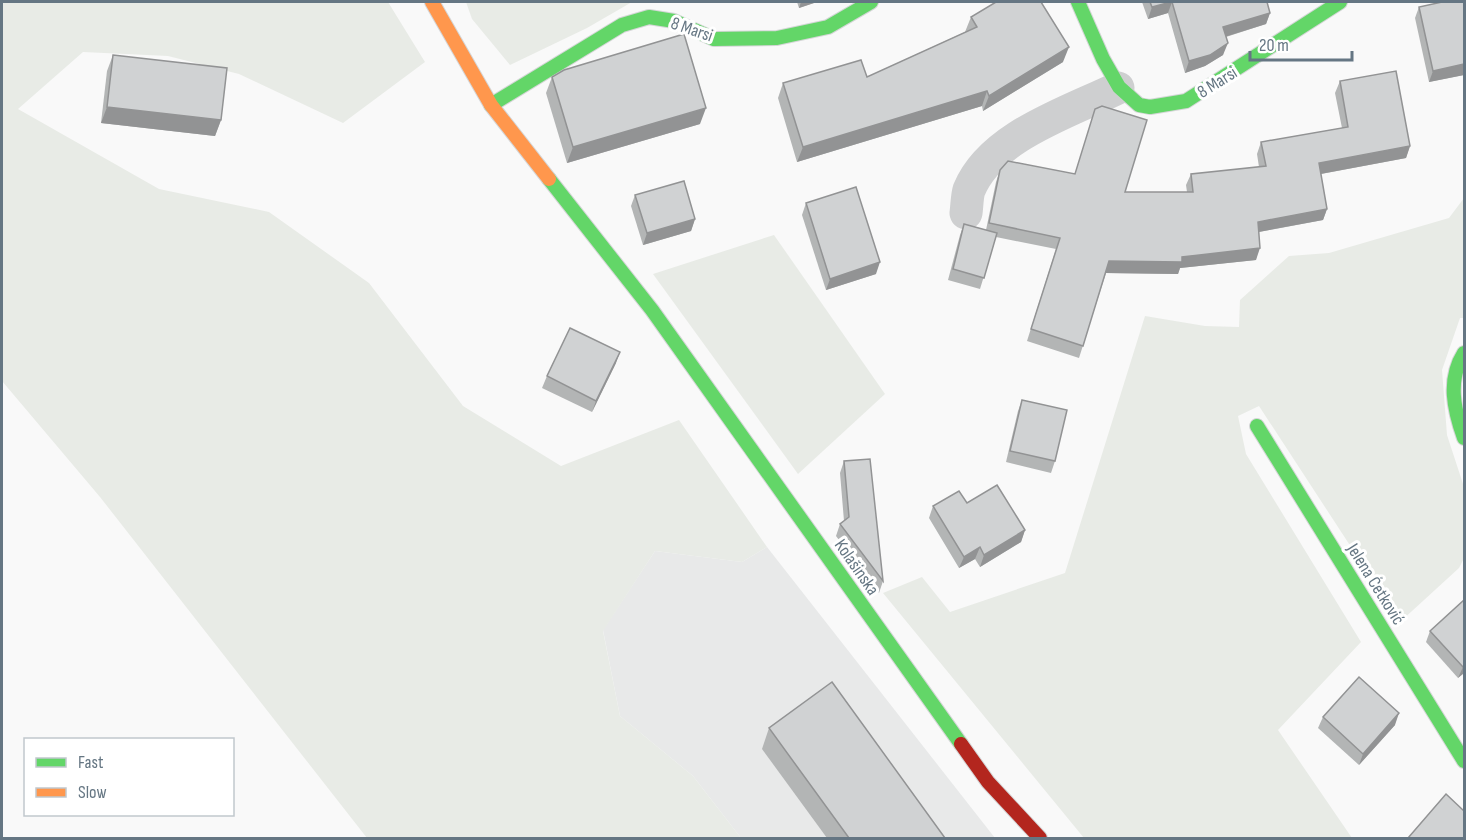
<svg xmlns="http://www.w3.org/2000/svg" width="1466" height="840" font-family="'Sofia Sans Condensed',sans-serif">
<rect width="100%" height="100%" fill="#f9f9f9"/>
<!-- built -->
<polygon fill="#e8e9e9" points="767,547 995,838 741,838 693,776 620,716 603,630 655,551 742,562"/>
<!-- green -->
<g fill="#e8ebe6">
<polygon points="2,2 388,2 425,62 343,123 239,74 168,56 83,52 18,109 159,189 269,212 369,283 463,406 561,466 679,420 767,547 742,562 655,551 603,631 620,716 693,776 741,838 367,838 100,497 2,381"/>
<polygon points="466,2 632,2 587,28 510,65 472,19"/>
<polygon points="1464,198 1464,318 1460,318 1442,370 1447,435 1464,487 1464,558 1459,568 1400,622 1259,406 1238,416 1246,454 1361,642 1278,730 1352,838 1084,838 883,593 922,577 950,612 1065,573 1145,316 1205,326 1239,327 1240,300 1289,256 1329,253 1449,218"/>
<polygon points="774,235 885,394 798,474 653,274"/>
</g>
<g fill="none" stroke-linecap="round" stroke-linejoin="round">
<!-- fast casing -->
<g stroke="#d5d6d7" stroke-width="16">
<g id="fast">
<polyline points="1078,2 1103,59 1119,87 1139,105 1150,107 1186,101 1340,2"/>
<polyline points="491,105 622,25 649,17 674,21 714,39 777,38 828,27 871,2"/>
<polyline points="549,179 652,310 961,744"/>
<path d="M1464,353C1447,380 1454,410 1464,438"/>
<polyline points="1257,426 1464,761"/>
</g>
</g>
<!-- slow casing -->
<g stroke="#d5d6d7" stroke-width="16">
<polyline id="slow" points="432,2 491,105 549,179"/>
</g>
<!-- jam casing -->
<g stroke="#d5d6d7" stroke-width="16">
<polyline id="jam" points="961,744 988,782 1040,838"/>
</g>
<!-- street -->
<path stroke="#cecfd0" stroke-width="33" d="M966,213C967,206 967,196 969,190C991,136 1069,112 1118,88"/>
<!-- fast -->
<use href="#fast" stroke="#63d668" stroke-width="14"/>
<!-- slow -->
<use href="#slow" stroke="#ff974d" stroke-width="14"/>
<!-- jam -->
<use href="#jam" stroke="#b3261e" stroke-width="14"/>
</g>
<!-- wall -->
<g fill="#b3b5b5">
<polygon points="797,2 817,2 799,8"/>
<polygon points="1142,2 1268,2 1267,2 1270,13 1266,24 1226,37 1223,55 1205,66 1185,73 1168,13 1148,19"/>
<polygon points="1464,2 1464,75 1429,82 1415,18 1419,7"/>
<polygon points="971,17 1063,62 983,111 982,106 797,162 778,98 783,83 867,77 965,32"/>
<polygon points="113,55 221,120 215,136 101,123 107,71"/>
<polygon points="552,77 700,124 567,163 546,93"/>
<polygon points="1340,81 1410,146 1406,158 1321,174 1327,209 1323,220 1259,232 1256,260 1180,268 1178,274 1106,273 1079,358 1027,341 1056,249 996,237 980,289 948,280 960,235 964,224 986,230 996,182 1000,170 1075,174 1095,109 1125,192 1187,192 1186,185 1191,174 1259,167 1257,154 1261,142 1342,128 1335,93"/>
<polygon points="635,195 695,219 691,231 643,245 631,206"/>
<polygon points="806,203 876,274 826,290 802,215"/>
<polygon points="616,363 592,412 542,388 547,376"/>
<polygon points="1022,400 1055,461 1051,473 1006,462 1018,411"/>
<polygon points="844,461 883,581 879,593 836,536 840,524 844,521 840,473"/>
<polygon points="967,503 1025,530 1021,542 980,567 975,559 959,568 929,518 933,506"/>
<polygon points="1464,600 1464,673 1458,678 1426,642 1430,631"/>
<polygon points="1323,717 1395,725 1359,765 1318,728"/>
<polygon points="769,728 945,838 827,838 762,749"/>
</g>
<!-- shaded-wall -->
<g fill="#929394">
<polygon points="801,2 817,2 799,8"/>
<polygon points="1172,2 1168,13 1148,19 1152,7"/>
<polygon points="1270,13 1266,24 1218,39 1223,27"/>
<polygon points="1228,43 1223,55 1205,66 1185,73 1189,61"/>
<polygon points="1069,47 1063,62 983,111 989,96"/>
<polygon points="1464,64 1464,75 1429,82 1433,71"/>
<polygon points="987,91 982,106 797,162 803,147"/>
<polygon points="107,107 221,120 215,136 101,123"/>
<polygon points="706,108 700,124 567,163 573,147"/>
<polygon points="1410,146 1406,158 1315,175 1319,163"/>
<polygon points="1327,209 1323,220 1253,233 1258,222"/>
<polygon points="695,219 691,231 643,245 647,233"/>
<polygon points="1260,248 1256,260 1180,268 1178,274 1105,273 1109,261 1182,257"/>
<polygon points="880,262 876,274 826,290 830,279"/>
<polygon points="620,352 616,363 592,412 596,401"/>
<polygon points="1025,530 1021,542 980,567 984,555"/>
<polygon points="980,547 975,559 959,568 964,557"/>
<polygon points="1464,665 1464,673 1458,678 1463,667"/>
<polygon points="1399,713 1395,725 1359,765 1363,754"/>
</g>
<!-- building -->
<g fill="#d0d2d3" stroke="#929394" stroke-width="1.5">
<polygon points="996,2 1041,2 1069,47 989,96 987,91 803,147 783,83 861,60 867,77 977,27 971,17"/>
<polygon points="1150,2 1171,2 1152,7"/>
<polygon points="1172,2 1267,2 1270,13 1223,27 1228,43 1210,55 1189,61"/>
<polygon points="1442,2 1464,2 1464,64 1433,71 1419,7"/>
<polygon points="684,34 706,108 573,147 552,77 564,70"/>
<polygon points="113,55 227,68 221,120 107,107"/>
<polygon points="1396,71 1410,146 1319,163 1327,209 1258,222 1260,248 1182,257 1182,262 1109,261 1083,346 1031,329 1060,238 989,223 1000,170 1008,161 1075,174 1095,109 1102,106 1147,120 1125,192 1193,192 1191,174 1266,166 1261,142 1348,127 1340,81"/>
<polygon points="684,181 695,219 647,233 635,195"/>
<polygon points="856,187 880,262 830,279 806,203"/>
<polygon points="964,224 997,233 984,278 953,269"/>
<polygon points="570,328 620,352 596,401 547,376"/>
<polygon points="1022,400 1067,410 1055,461 1010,451"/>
<polygon points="870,459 883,581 840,524 849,517 844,461"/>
<polygon points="997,485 1025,530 984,555 980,547 964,557 933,506 959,491 967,503"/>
<polygon points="1464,600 1464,665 1463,667 1430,631"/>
<polygon points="1359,677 1399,713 1363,754 1323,717"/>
<polygon points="832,682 945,838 849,838 769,728"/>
<polygon points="1446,794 1464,811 1464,838 1408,838"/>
</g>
<g text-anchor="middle" stroke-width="6" stroke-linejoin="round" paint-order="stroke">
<!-- street labels -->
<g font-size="18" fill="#657683" stroke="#fff">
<text transform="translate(692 29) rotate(19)" y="6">8 Marsi</text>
<text transform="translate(1217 82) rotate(-32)" y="6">8 Marsi</text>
<text transform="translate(857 567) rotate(55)" y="6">Kolašinska</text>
<text transform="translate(1376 584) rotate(58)" y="6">Jelena Ćetković</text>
</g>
</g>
<!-- border -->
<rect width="1466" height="840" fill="none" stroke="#657683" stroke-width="6"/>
<!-- legend -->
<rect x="24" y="738" width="210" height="78" fill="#ffffff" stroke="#c1c8cd" stroke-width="1.5"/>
<rect x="36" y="758" width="30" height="9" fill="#63d668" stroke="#c1c8cd" stroke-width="1.5"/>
<text x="78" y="768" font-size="18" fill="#657683">Fast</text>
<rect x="36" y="788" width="30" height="9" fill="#ff974d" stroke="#c1c8cd" stroke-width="1.5"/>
<text x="78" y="798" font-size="18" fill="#657683">Slow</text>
<!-- scale -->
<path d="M1250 51v9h102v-9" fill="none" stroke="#657683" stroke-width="3"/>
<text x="1259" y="51" font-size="18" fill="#657683" stroke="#ffffff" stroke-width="4.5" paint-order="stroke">20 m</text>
</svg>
